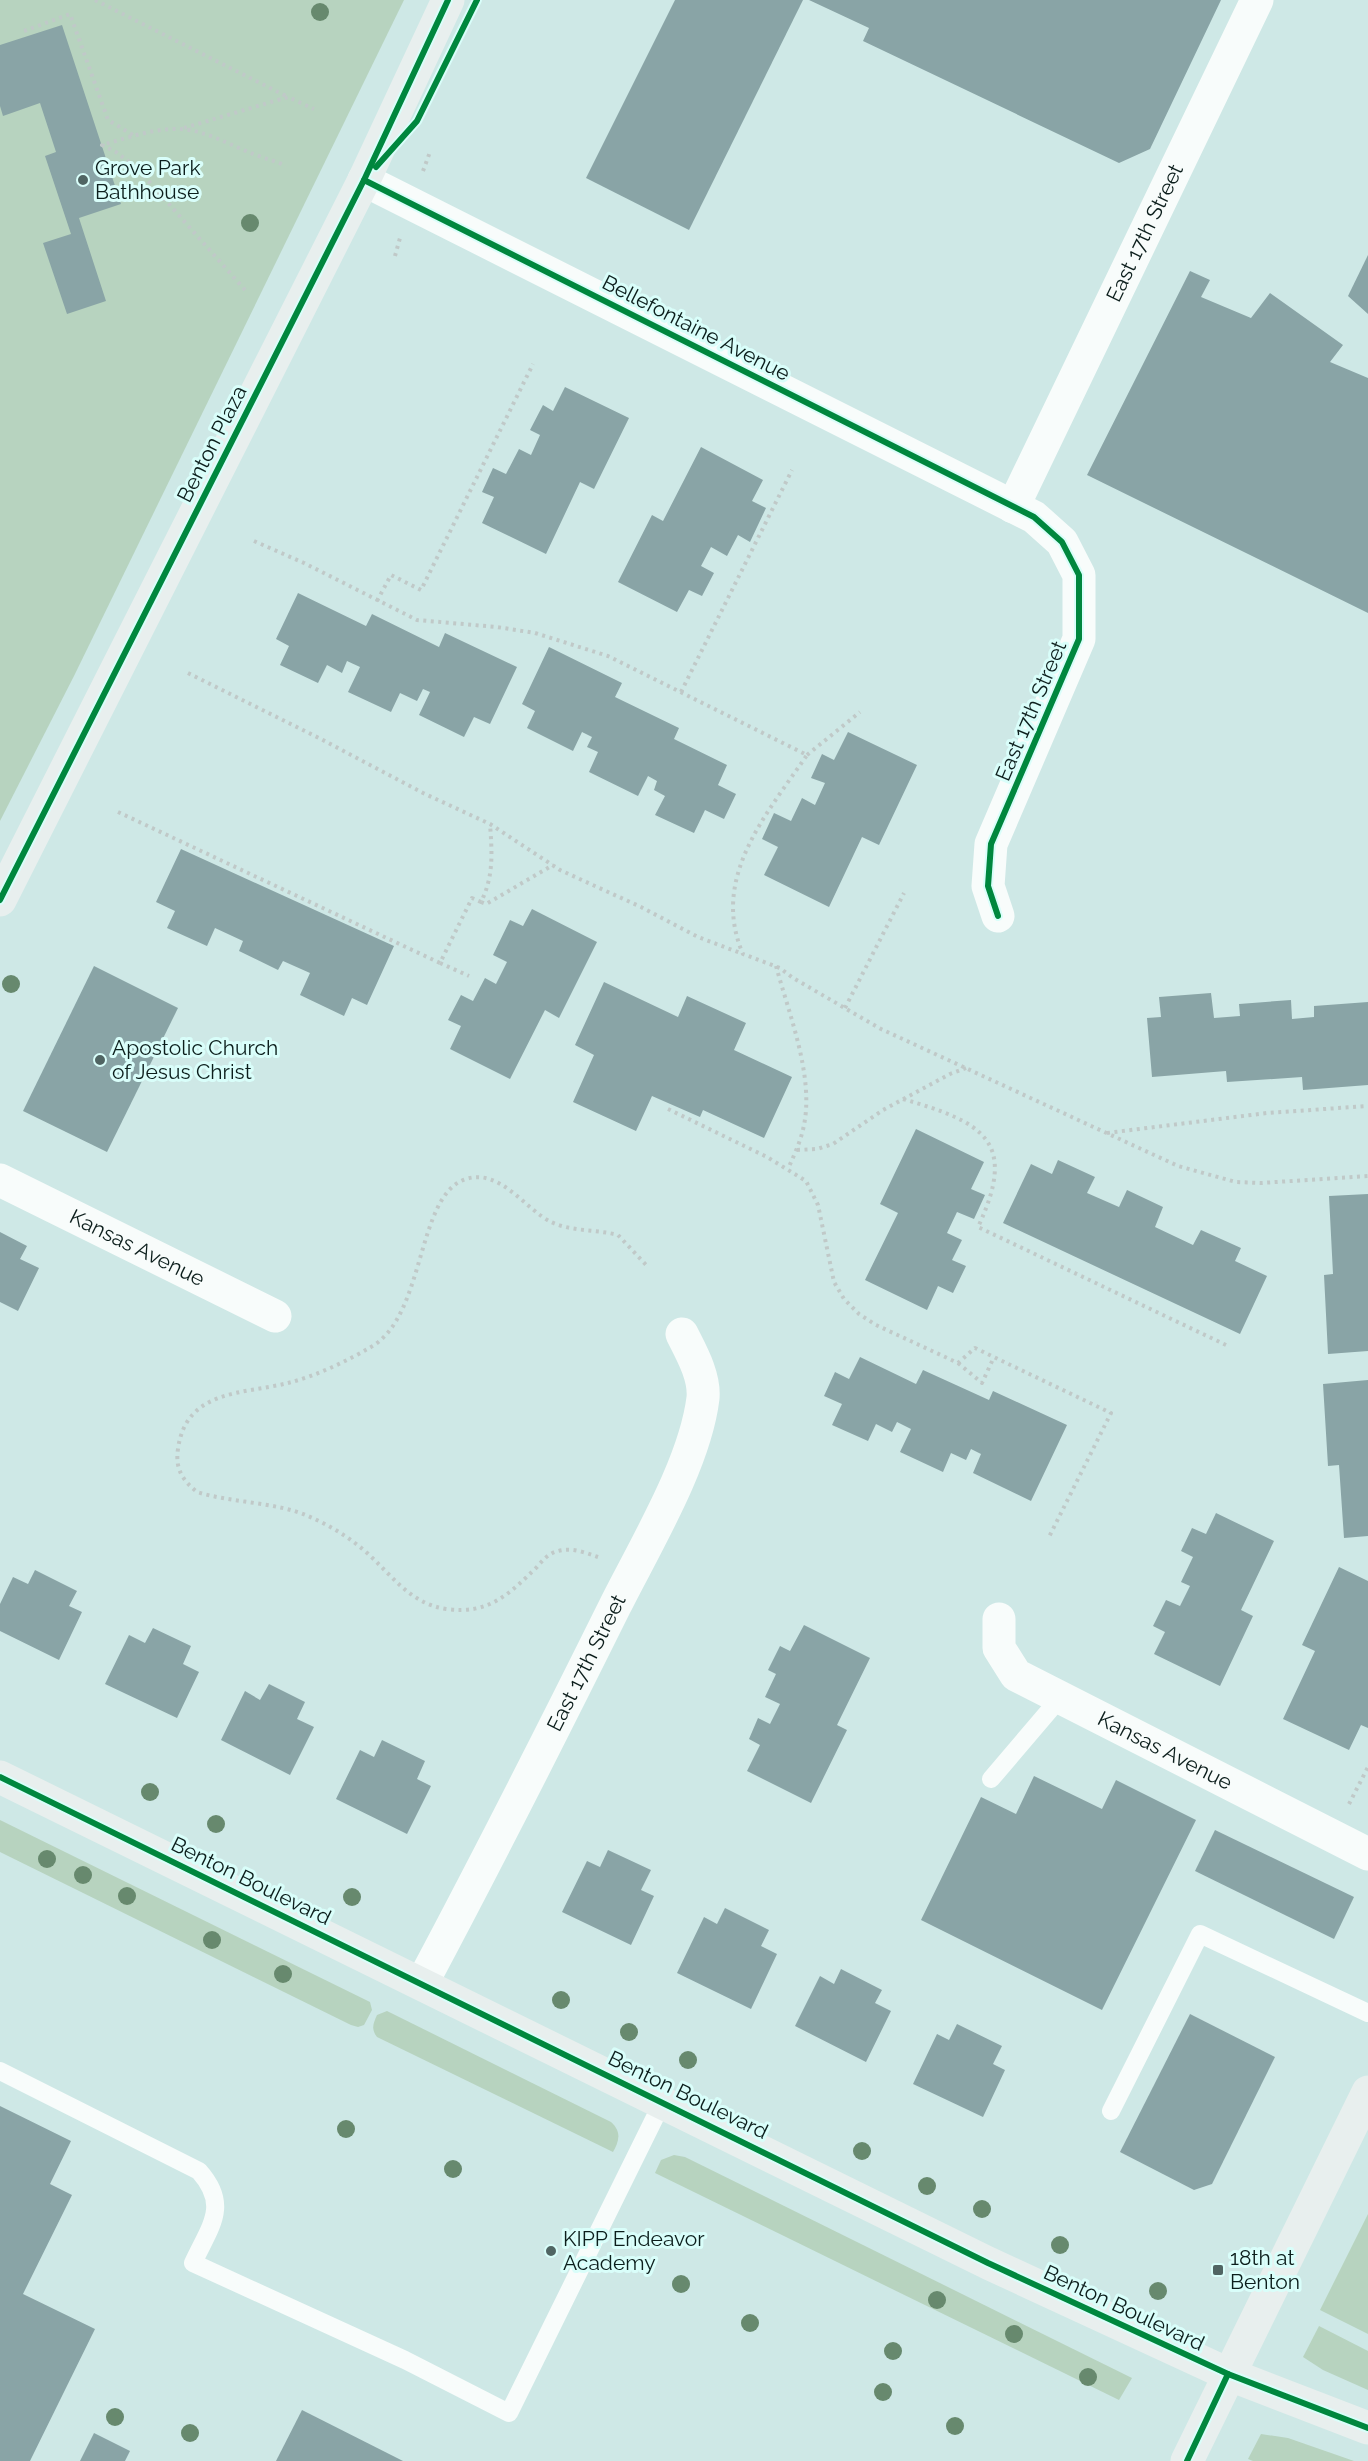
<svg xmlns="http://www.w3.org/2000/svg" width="1368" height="2461" font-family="Raleway,sans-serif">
<rect width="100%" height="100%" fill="#cee8e6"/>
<!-- green -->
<g fill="#b7d3bf">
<polygon points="0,0 404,0 74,676 0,821"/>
<polygon points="0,1820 370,2002 372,2010 364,2025 358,2027 351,2025 0,1852"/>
<path d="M387,2011L611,2122C622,2132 619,2141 613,2152L377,2037C371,2029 373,2024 377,2015Z"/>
<polygon points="674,2155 685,2157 1132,2378 1119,2400 655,2173 661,2160"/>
<polygon points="1368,2214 1368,2334 1320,2310"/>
<polygon points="1319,2326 1368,2351 1368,2390 1323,2370 1303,2357"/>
<polygon points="1261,2434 1288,2438 1354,2461 1253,2461 1248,2459"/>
</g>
<!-- building -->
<g fill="#89a4a6">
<polygon points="675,0 803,0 689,230 586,178"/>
<polygon points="809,0 1221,0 1150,149 1119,163 863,41 869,28"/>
<polygon points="62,25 121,204 79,218 106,301 67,314 43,243 71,234 45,156 56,152 40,103 3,116 0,106 0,45"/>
<polygon points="1368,255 1368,314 1348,296"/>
<polygon points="1190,271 1210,280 1201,297 1251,318 1270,293 1343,345 1330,362 1368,378 1368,613 1087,475"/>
<polygon points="565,387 629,418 594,489 580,482 546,554 482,523 494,497 482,492 493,468 506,474 519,449 531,455 540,435 530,430 543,405 553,411"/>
<polygon points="701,447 763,480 752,501 766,508 750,542 738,535 727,556 711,547 701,566 714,573 702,596 689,590 677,612 618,582 652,515 663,521"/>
<polygon points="298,593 366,626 372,614 439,647 445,633 517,667 490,724 474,717 464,737 419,715 430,692 423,689 417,701 400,693 391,712 348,692 360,667 347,661 342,673 327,665 318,683 280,665 289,646 276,639"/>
<polygon points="549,647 622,683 615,697 679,728 674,739 727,765 718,785 736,794 724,819 705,810 694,833 655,815 665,796 654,790 657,781 648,776 638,796 589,772 598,752 587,747 592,737 582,732 573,751 527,728 535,711 522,704"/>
<polygon points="848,732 917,765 879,845 862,837 829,907 764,875 778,847 762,839 774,813 791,821 802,798 815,805 825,783 811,778 822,754 834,760"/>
<polygon points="181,849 394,946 367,1005 352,998 344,1016 300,995 310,973 283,961 278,970 239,951 243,941 215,928 207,946 167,928 175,911 156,902"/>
<polygon points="532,909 597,942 559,1018 545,1010 510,1079 450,1049 461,1026 448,1020 461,995 473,1001 485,978 496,984 507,962 493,955 510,920 523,926"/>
<polygon points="94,966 178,1008 107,1152 23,1111"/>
<polygon points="604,982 678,1017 687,996 746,1023 734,1050 792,1077 764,1138 703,1110 700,1117 652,1096 636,1131 573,1102 594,1055 575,1045"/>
<polygon points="1211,993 1214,1018 1240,1016 1239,1004 1291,1000 1292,1019 1314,1017 1314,1006 1368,1002 1368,1085 1303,1090 1302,1077 1227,1082 1226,1071 1152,1077 1147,1018 1161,1017 1159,997"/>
<polygon points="916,1129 984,1162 971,1189 985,1195 974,1219 957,1212 947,1233 962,1240 952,1260 966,1266 953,1293 938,1286 927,1310 865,1280 898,1213 880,1204"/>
<polygon points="1058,1160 1095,1177 1087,1193 1119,1207 1127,1190 1163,1207 1155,1227 1193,1245 1201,1230 1241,1248 1235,1261 1267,1276 1240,1334 1003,1223 1031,1164 1052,1174"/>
<polygon points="1368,1194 1368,1351 1328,1354 1324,1275 1333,1274 1329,1196"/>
<polygon points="0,1232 27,1246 20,1259 39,1268 18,1311 0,1302"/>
<polygon points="860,1357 916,1384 923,1370 989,1400 993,1391 1067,1425 1031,1501 973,1473 981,1454 971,1449 966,1460 951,1453 943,1472 900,1452 911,1429 897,1422 892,1432 876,1424 868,1441 832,1425 842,1404 824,1396 835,1372 849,1379"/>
<polygon points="1368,1380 1368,1536 1344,1538 1339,1465 1328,1466 1323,1384"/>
<polygon points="1216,1513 1274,1541 1241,1610 1253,1616 1220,1686 1154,1654 1165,1632 1153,1626 1166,1600 1180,1606 1190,1586 1181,1582 1193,1557 1181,1551 1192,1528 1206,1534"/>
<polygon points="1339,1567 1368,1581 1368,1728 1361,1725 1349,1750 1283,1719 1315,1651 1302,1645"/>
<polygon points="35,1570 77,1591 69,1606 82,1612 59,1660 0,1631 0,1604 13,1577 28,1584"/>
<polygon points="804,1625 870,1658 837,1725 847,1730 811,1803 747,1771 760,1745 749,1739 758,1718 770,1724 780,1704 765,1697 776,1674 768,1670 780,1646 790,1651"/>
<polygon points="153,1628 191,1646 183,1664 199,1672 177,1718 105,1684 129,1635 145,1643"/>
<polygon points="269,1684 305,1702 297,1719 314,1727 290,1775 221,1740 245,1691 260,1700"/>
<polygon points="382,1740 425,1761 417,1779 431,1786 407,1834 336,1799 360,1750 374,1757"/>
<polygon points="1034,1776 1102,1809 1116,1780 1196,1820 1102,2010 921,1920 981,1797 1016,1814"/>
<polygon points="1215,1830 1354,1897 1334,1939 1195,1871"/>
<polygon points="608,1850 651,1870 641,1890 654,1896 631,1945 562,1912 587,1861 600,1867"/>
<polygon points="725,1908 769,1930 761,1946 777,1954 751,2009 677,1973 704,1917 717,1924"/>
<polygon points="841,1969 882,1990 875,2003 891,2011 866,2062 795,2026 820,1976 834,1984"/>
<polygon points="1190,2014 1275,2057 1212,2184 1194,2190 1120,2152"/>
<polygon points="957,2024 1002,2046 993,2064 1005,2070 983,2117 913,2084 937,2034 949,2040"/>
<polygon points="0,2106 71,2141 50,2184 72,2195 23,2294 95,2329 30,2461 0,2461"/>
<polygon points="302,2410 403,2461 276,2461"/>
<polygon points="94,2433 130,2451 125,2461 80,2461"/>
</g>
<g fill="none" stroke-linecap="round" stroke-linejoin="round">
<!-- path -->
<g stroke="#c0c9c8" stroke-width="4" stroke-dasharray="3 4.5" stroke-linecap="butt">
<polyline points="95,0 288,97"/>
<polyline points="24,31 70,14 108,120 133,135"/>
<polyline points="184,128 288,97 314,109"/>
<polyline points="423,171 430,152"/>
<polyline points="395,256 400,238"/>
<path d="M245,290L137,168L116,152L102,145C127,138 154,128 180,129C205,130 232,146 256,155C266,159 276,161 286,166"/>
<path d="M254,541L304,563L417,620L497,627L535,633L608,656L807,755C766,815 710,878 743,954L780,968L793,978L881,1029L1178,1166L1236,1182L1261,1183L1368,1176"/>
<polyline points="377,601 391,575 421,590 533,364"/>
<polyline points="188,673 321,739 423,793 490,824 560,870 641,907 698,937 743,954"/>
<polyline points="681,692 792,470"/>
<polyline points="807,755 860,712"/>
<path d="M118,812L440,963L472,898L481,902C494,876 492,852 490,824"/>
<polyline points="481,902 486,904 493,900 553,865"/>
<polyline points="440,963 469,976"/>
<path d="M776,966C789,1014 814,1076 804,1125C801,1141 794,1155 788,1169"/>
<polyline points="845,1008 904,893"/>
<path d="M903,1099C982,1122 1019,1140 978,1227L1226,1345"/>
<polyline points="668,1109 767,1157 806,1181 818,1205 834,1282 844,1299 859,1314 876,1325 958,1363 975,1348 1111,1413 1048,1539"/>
<polyline points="1107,1133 1267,1113 1368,1106"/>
<polyline points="797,1150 817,1149 833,1144 883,1110 950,1074 966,1068"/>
<polyline points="958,1363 982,1383 994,1357"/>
<path d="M598,1557C586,1553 572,1547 558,1551C549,1553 543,1560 537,1567C509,1594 489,1615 446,1609C409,1603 392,1575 366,1552C349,1537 329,1525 308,1516C276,1502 232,1503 197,1492C182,1480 175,1468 178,1449C186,1389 244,1394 288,1383C316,1376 347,1361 371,1347C426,1316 416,1194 466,1179C500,1168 525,1209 551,1222C573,1232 595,1229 618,1235L648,1267"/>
<polyline points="1349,1804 1368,1767"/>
</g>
<!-- lane -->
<g stroke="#f8fcfb" stroke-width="18">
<polyline points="991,1779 1060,1698"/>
<path d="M0,2071L199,2171C230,2206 210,2226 193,2263L405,2360L509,2413L663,2101"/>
<polyline points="1111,2111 1200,1934 1368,2013"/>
</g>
<!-- street -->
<g stroke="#f8fcfb" stroke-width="33">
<polyline points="364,180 1034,517 1062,542 1079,575 1079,639 991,844 988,886 998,916"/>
<path id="s1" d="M1013,507L1257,0"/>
<path id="s2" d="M0,1180L275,1316"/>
<path id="s3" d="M999,1619V1648L1016,1675L1368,1854"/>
<path id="s4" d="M422,1983C488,1859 552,1733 615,1606C645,1546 695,1464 703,1398C705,1376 691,1352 682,1334"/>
</g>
<!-- secondary -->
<g stroke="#e8efee" stroke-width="33">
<polyline points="0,900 364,180 448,0"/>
<polyline points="0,1777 988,2263 1228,2374 1368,2428"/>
<polyline points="1187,2461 1368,2092"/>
</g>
<!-- cycleway casing -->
<g stroke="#d9fefa" stroke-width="10">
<g id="cycleway">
<polyline points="376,167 417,121 477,0"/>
<polyline points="364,180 1034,517 1062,542 1079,575 1079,639 991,844 988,886 998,916"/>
<polyline points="0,900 364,180 448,0"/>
<polyline points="0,1777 988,2263 1228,2374 1368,2428"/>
<polyline points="1187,2461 1228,2374"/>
</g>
</g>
<!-- cycleway -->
<use href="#cycleway" stroke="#00873e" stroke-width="6"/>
</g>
<!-- trees -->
<g fill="#67896e">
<circle cx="320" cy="12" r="9"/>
<circle cx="250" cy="223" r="9"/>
<circle cx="11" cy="984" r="9"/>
<circle cx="150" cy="1792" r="9"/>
<circle cx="216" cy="1824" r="9"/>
<circle cx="47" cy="1859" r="9"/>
<circle cx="83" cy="1875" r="9"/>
<circle cx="127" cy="1896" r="9"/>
<circle cx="352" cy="1897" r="9"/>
<circle cx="212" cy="1940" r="9"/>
<circle cx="283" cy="1974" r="9"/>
<circle cx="561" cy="2000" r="9"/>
<circle cx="629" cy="2032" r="9"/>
<circle cx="688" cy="2060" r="9"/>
<circle cx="346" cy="2129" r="9"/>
<circle cx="862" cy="2151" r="9"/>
<circle cx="453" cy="2169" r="9"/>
<circle cx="927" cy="2186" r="9"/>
<circle cx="982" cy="2209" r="9"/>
<circle cx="1060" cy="2245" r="9"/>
<circle cx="681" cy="2284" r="9"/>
<circle cx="1158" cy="2291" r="9"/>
<circle cx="937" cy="2300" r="9"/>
<circle cx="750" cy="2323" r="9"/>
<circle cx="1014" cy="2334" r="9"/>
<circle cx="893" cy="2351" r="9"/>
<circle cx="1088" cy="2377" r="9"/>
<circle cx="883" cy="2392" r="9"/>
<circle cx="115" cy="2417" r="9"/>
<circle cx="955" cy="2426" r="9"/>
<circle cx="190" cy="2433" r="9"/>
</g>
<!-- markers -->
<g fill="#506563" stroke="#d9fefa" stroke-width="2">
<circle cx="83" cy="180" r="6"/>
<circle cx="100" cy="1060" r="6"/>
<circle cx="551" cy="2251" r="6"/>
<rect x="1212" y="2264" width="12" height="12" rx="3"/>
</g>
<g text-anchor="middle" stroke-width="6" stroke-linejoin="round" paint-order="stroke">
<!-- poi labels -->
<g font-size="21" fill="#0c1e1c" stroke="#d9fefa" text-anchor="start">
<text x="95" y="175">Grove Park<tspan x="95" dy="24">Bathhouse</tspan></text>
<text x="112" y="1055">Apostolic Church<tspan x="112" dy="24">of Jesus Christ</tspan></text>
<text x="563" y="2246">KIPP Endeavor<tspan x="563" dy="24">Academy</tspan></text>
<text x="1230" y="2265">18th at<tspan x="1230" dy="24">Benton</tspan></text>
</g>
<!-- street labels -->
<g font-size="21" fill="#0c1e1c" stroke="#d9fefa">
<text dy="7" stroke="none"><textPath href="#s1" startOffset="304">East 17th Street</textPath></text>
<text transform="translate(696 328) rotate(27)" y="7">Bellefontaine Avenue</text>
<text transform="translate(212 444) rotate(-63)" y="7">Benton Plaza</text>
<text transform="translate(1031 711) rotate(-67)" y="7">East 17th Street</text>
<text dy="7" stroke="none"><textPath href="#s2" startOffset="153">Kansas Avenue</textPath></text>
<text dy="7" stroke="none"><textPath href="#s4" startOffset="360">East 17th Street</textPath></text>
<text dy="7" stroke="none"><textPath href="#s3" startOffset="228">Kansas Avenue</textPath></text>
<text transform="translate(251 1881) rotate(26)" y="7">Benton Boulevard</text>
<text transform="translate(688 2095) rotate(26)" y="7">Benton Boulevard</text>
<text transform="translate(1124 2308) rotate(25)" y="7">Benton Boulevard</text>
</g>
</g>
</svg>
